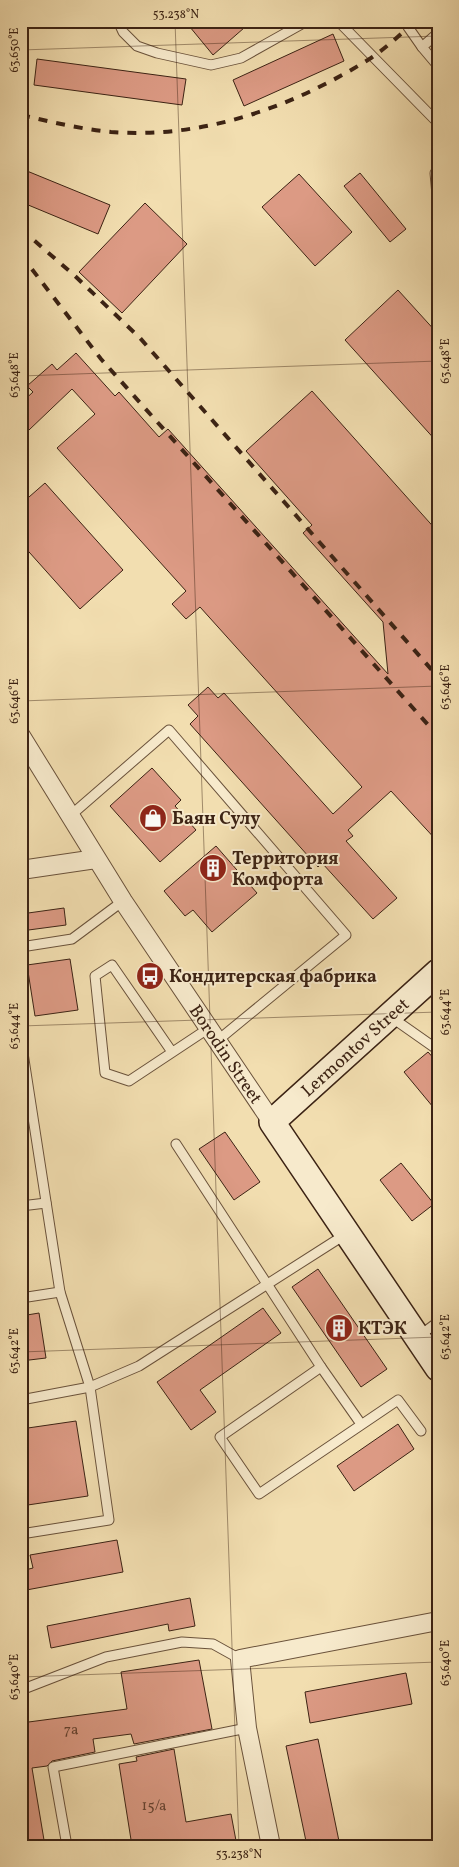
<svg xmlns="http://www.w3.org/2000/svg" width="459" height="1867" font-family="Vollkorn,serif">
<rect width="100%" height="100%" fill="#f2deb0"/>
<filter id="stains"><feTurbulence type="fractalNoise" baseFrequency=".004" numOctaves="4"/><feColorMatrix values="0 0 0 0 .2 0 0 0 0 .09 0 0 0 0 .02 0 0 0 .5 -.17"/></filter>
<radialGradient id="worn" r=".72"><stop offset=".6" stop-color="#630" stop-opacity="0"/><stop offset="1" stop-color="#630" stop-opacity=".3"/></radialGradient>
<!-- building -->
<g fill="#dc9a84" stroke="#3c2314">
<polygon points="185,21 252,21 213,55"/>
<polygon points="333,34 344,61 244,106 233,80"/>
<polygon points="37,59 186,79 182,105 34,85"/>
<polygon points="27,171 110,205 98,234 21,202 21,186"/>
<polygon points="360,173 406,229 390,242 344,186"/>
<polygon points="299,174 352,232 315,266 262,207"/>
<polygon points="145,203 187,244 122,313 79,272"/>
<polygon points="398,290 438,334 438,443 345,340"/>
<polygon points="76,353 115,396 119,392 159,437 168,429 388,674 383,622 303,533 312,525 246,451 312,391 438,532 438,842 391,791 348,830 353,836 346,841 397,898 373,919 322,863 318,867 190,724 198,716 188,705 208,687 218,698 224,693 333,814 362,787 200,607 186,619 172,604 186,591 57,448 95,414 72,389 29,430 21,422 21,403 33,392 27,386 52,364 57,370"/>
<polygon points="45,483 123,570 80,609 21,543 21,504"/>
<polygon points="152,768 181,800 175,806 196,830 160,862 110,806"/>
<polygon points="216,846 257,893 212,932 193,910 185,916 164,891"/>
<polygon points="64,908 66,925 21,931 21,914"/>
<polygon points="70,959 78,1010 35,1016 27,965"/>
<polygon points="428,1052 438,1063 438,1113 404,1072"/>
<polygon points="225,1132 260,1182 234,1200 199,1149"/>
<polygon points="401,1163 434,1204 412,1221 380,1180"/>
<polygon points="318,1269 387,1369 361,1387 292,1287"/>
<polygon points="263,1308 281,1333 200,1390 216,1412 191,1430 157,1382"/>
<polygon points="39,1313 46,1358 21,1361 21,1316"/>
<polygon points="76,1421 88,1496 21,1506 21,1429"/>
<polygon points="398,1424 414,1449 354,1491 337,1466"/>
<polygon points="117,1540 123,1572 21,1591 21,1571 33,1568 30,1555"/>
<polygon points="190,1598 195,1626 169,1631 168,1624 51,1648 47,1626"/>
<polygon points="199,1660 212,1729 134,1744 131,1734 93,1739 95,1752 52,1761 47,1766 32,1768 45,1846 21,1846 21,1723 127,1709 121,1672"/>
<polygon points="406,1673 412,1704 310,1723 305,1692"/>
<polygon points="318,1739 340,1846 307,1846 286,1746"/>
<polygon points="174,1749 186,1822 231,1814 237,1846 132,1846 119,1764 137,1761 136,1757"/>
</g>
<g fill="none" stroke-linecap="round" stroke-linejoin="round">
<!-- lane casing -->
<g stroke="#6a523b" stroke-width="11">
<g id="lane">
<polyline points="118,21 123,32 137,46 157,53 211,65 241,58 307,21"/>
<polyline points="338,21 438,123"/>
<polyline points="406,21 408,27 422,47"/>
<polyline points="438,33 422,47 438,66"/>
<polyline points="435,173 438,206"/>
<polyline points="70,816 169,730 346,935 217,1041"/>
<polyline points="21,947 72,939 123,901"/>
<polyline points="391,1017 438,1050"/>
<polyline points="21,1040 60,1292 90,1387 109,1520 21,1534"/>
<polyline points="172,1052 112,965 95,976 105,1073 129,1081 209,1028"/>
<polyline points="176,1144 321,1367 361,1424"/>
<polyline points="21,1206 46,1203"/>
<polyline points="21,1298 60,1292"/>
<polyline points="419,1336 438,1322"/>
<polyline points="321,1367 220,1437 259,1494 398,1400 421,1431"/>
<polyline points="21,1400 90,1387 139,1366 346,1234"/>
<polyline points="21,1690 106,1657 182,1642 213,1644 240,1659"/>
<polyline points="67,1846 53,1767 247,1728"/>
</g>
</g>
<!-- street casing -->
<g stroke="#6a523b" stroke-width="20">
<g id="street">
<polyline points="21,736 123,901 272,1122"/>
<polyline points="21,870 96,859"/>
<polyline points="271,1846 247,1728 240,1659 438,1621"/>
</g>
</g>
<!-- secondary casing -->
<g stroke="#3c2314" stroke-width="28">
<polyline id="secondary" points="438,972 272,1122 438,1368"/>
</g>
<!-- lane -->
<use href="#lane" stroke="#f7eacc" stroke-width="9"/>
<!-- street -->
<use href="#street" stroke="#f7eacc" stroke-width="18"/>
<!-- secondary -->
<use href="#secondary" stroke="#f7eacc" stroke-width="25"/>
<!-- rail -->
<g stroke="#3c2314" stroke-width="4" stroke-dasharray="9 9" stroke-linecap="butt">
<path d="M21,115C51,122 81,129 111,132C204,139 293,107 371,58C386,48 401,34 415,21"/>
<polyline points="21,229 75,276 140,338 438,677"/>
<polyline points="21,255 101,359 438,736"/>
</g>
</g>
<!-- ticks -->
<path fill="none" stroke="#3c2314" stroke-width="1" stroke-opacity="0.45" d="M175,21L239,1846M21,50L438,36M21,376L438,361M21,701L438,686M21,1026L438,1012M21,1352L438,1337M21,1677L438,1662"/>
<!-- icons -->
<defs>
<g id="shop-disc" transform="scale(1.4375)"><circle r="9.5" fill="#8f2418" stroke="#f7eacc"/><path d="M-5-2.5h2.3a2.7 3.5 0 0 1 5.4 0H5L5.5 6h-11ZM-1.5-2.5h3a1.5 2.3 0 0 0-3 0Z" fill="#fff"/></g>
<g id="building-disc" transform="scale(1.4375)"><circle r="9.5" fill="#8f2418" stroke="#f7eacc"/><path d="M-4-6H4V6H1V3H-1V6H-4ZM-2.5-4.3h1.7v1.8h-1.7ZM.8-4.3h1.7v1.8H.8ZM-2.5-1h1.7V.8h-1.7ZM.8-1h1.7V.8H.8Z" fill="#fff"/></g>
<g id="bus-disc" transform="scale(1.4375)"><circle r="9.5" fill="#8f2418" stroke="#f7eacc"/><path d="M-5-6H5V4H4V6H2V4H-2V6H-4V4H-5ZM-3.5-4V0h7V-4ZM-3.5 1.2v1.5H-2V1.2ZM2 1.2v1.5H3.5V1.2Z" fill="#fff"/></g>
</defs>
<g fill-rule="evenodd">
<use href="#shop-disc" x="153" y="818"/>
<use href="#building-disc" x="213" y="868"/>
<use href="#bus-disc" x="150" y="976"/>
<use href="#building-disc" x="339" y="1328"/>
</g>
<g text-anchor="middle" stroke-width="4" stroke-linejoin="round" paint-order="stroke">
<!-- number labels -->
<g font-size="15" fill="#644130">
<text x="71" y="1734">7а</text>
<text x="154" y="1810">15/а</text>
</g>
<!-- poi labels -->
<g font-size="18" font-weight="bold" fill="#3c2314" stroke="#f7eacc" text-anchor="start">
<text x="172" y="824">Баян Сулу</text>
<text x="232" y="864">Территория<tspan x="232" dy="21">Комфорта</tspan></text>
<text x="169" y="982">Кондитерская фабрика</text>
<text x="358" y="1334">КТЭК</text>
</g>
<!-- street labels -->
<g font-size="18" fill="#3c2314" stroke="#f7eacc">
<text transform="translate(355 1047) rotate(-42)" y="6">Lermontov Street</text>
<text transform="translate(226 1054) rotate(56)" y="6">Borodin Street</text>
</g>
</g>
<!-- margin -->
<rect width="459" height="1867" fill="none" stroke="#f2deb0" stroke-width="55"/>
<rect x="28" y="28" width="404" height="1812" fill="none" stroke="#3c2314" stroke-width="2"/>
<g font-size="12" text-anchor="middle" fill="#3c2314">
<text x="176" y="18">53.238°N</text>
<text transform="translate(14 50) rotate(-90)" y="4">63.650°E</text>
<text transform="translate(445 361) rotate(-90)" y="4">63.648°E</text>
<text transform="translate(14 375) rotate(-90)" y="4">63.648°E</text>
<text transform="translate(445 687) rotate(-90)" y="4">63.646°E</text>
<text transform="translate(14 701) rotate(-90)" y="4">63.646°E</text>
<text transform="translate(445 1012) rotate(-90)" y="4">63.644°E</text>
<text transform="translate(14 1026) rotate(-90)" y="4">63.644°E</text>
<text transform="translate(445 1337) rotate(-90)" y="4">63.642°E</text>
<text transform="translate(14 1351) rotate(-90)" y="4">63.642°E</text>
<text transform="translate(445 1663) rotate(-90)" y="4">63.640°E</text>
<text transform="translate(14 1677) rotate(-90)" y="4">63.640°E</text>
<text x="239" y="1858">53.238°N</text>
</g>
<rect width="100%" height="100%" filter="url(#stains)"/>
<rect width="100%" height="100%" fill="url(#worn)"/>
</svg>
